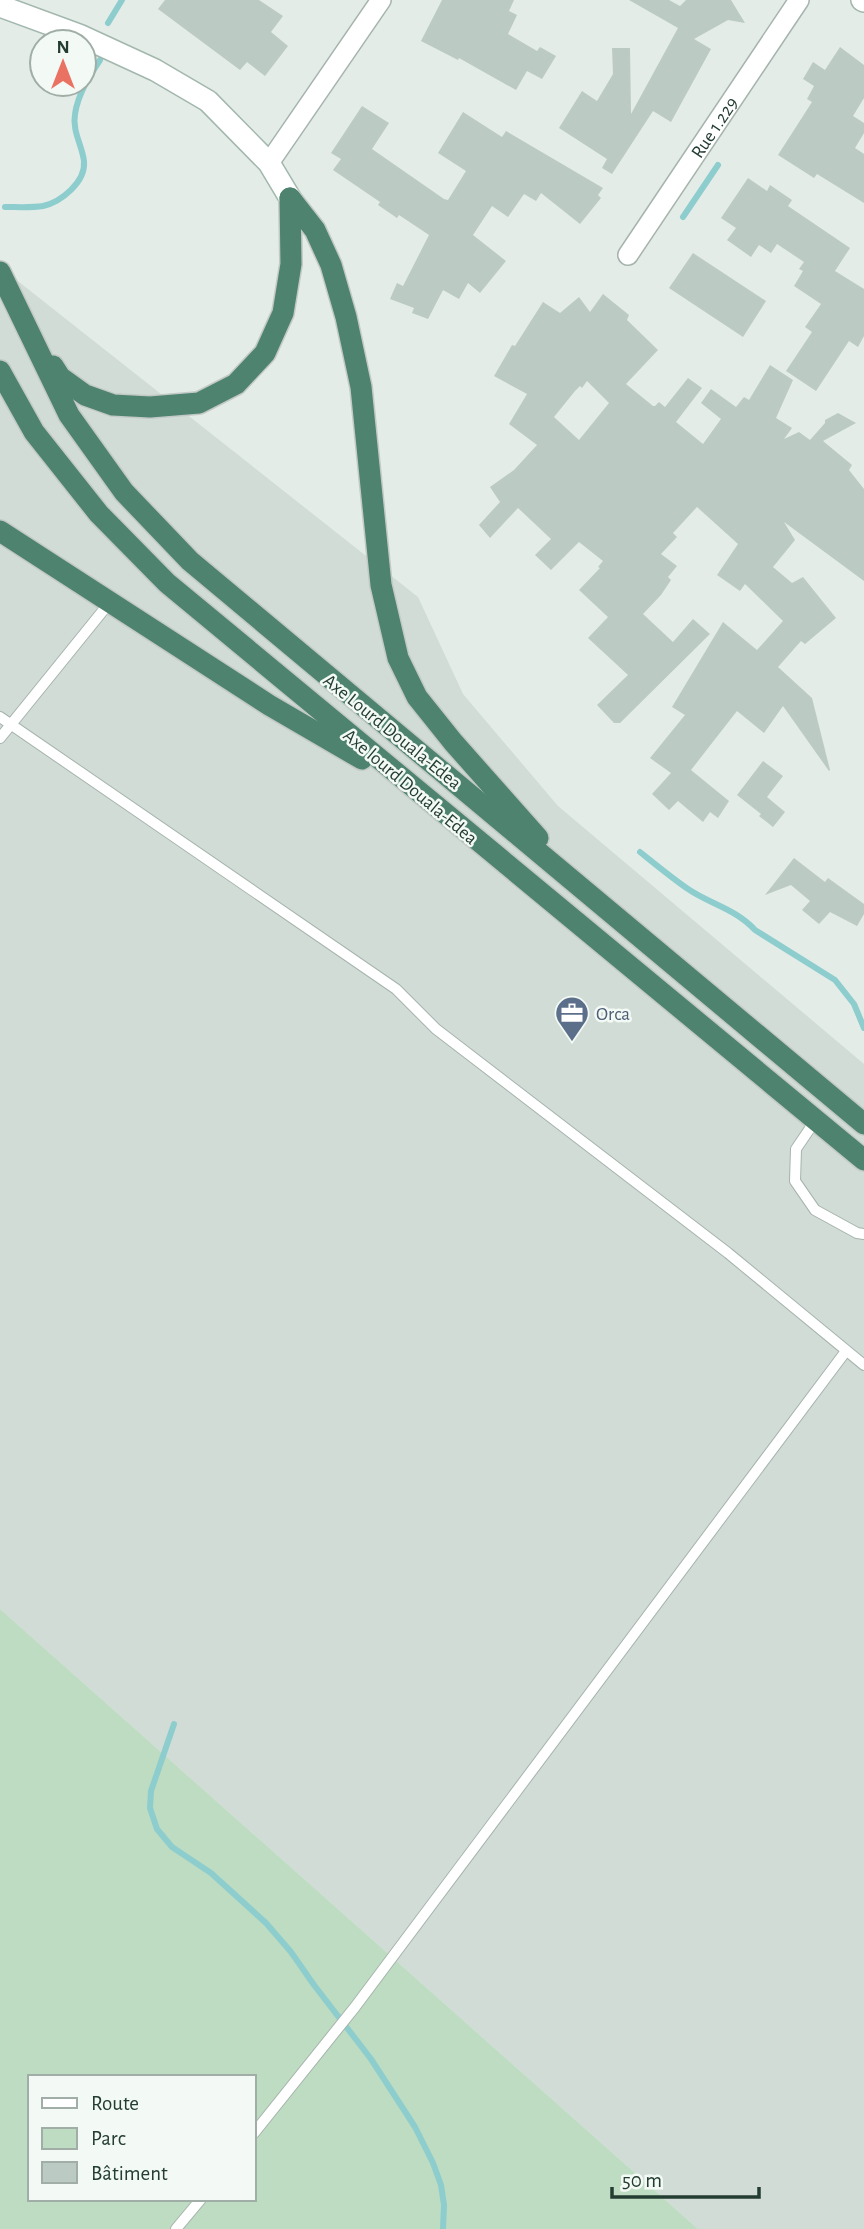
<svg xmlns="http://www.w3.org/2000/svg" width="864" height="2229" font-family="'Alegreya Sans',sans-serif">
<rect width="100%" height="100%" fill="#e3ece7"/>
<!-- built -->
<polygon fill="#d1dcd6" points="0,267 418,597 463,694 558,806 864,1064 864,2229 698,2229 0,1609"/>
<!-- green -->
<path fill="#bddcc1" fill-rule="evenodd" d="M0,1609L698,2229H0ZM30,2077H254V2199H30Z"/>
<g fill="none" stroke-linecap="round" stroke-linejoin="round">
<!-- stream -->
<g stroke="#8ecdce" stroke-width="6">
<polyline points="108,23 122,0"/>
<path d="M5,207C17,207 31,208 43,206C61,202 86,182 84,161C82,145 72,131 75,114C78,94 89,77 100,60"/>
<polyline points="683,217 718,165"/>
<path d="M640,852C655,864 672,878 688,889C710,904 736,909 755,930L835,980L854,1004L864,1028"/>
<polyline points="174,1724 151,1791 150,1808 157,1829 172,1847 211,1873 266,1923 291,1952 314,1985 371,2059 415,2127 433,2163 441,2185 444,2205 443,2229"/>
</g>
</g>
<!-- building -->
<g fill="#bbcac2" fill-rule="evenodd">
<polygon points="165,0 259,0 283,16 271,32 288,46 265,76 247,62 240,70 158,9"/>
<polygon points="442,0 514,0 509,11 517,15 508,34 537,51 540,47 556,56 542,79 527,71 516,90 459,58 458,60 421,41"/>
<polygon points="629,0 669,0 680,6 686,0 731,0 745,23 728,20 694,39 711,49 671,122 653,111 612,174 602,168 607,159 559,128 582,91 597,101 613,74 612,48 630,48 631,114 678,28"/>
<polygon points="840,47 864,65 864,98 853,116 864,123 864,133 855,148 864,154 864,203 817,174 814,178 778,155 812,102 807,99 814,86 803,79 813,62 825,70"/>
<polygon points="362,106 389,123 372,149 444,199 448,200 466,171 438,153 463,112 502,137 506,131 603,188 598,195 601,198 580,224 541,193 536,201 524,194 508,217 492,206 473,235 506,261 480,293 468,283 459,299 443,290 428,319 412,313 414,308 390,299 397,283 403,286 429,235 399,215 397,218 378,205 380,202 333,170 341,159 331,153"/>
<polygon points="748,178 767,191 770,185 792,200 788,206 850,248 835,271 864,289 864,336 858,347 849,341 816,391 786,371 812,332 805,327 821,304 794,286 803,271 799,269 804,262 777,244 771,253 759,245 751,257 727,240 736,228 721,218"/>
<polygon points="693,253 766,301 743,337 669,288"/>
<path d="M603,294L629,315L627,320L658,350L626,384L653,406H655L659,402L665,407L688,378L702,388L676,422L703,444L721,419L701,403L711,389L736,407L744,397L749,400L770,365L793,380L776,418L792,428L784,439L799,432L810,440L825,423V420L838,413L856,423L823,441L852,465L849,470L864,489V581L784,522L795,540L773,567L792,583L803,577L836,618L805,644L801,641L778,667L812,698L830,770L829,771L783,706L764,733L737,711L691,770L729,801L718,818L710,812L703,822L678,801L669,810L652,794L671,773L650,758L685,715L672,707L723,622L757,650L783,621L745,584L740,591L717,575L738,544L697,507L673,533L677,537L661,554L677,566L668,577L671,580L661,595L643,614L673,642L693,619L710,634L620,723H614L597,705L628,675L588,638L608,617L579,590L600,568L598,567L603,561L579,542L551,570L535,555L551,539L518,508L490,538L479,525L500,502L490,487L514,470L537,445L509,424L527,394L494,376L512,345L515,346L543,302L560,313L579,297L590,312ZM587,381L609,403L579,440L554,417L575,391L580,386L582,388Z"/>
<polygon points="763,761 783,776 767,797 785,812 773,827 759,816 761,814 737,795"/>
<polygon points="794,858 825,882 828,878 864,904 864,914 857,926 830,912 819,924 802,910 810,901 791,885 765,895"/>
</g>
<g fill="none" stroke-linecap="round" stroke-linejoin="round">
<!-- service casing -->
<g stroke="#a6b4ad" stroke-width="12">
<g id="service">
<polyline points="0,717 396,989 436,1029 728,1253 864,1365"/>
<polyline points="0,738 110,602"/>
<polyline points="815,1121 796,1149 795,1181 815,1210 857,1233 864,1234"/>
<polyline points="254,2133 355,2007 846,1351"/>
<polyline points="176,2229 201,2199"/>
</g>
</g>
<!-- minor casing -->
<g stroke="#a6b4ad" stroke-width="22">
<g id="minor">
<polyline points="269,163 381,0"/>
<path id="s1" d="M628,255L799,0"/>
</g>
</g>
<!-- secondary casing -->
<g stroke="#a2b7ad" stroke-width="24">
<g id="secondary">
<polyline points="862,0 864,1"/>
<polyline points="0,6 79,35 155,70 208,101 269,163 290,198"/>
</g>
</g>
<!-- trunk casing -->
<g stroke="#c2c9c6" stroke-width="24">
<g id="trunk">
<polyline points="290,198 315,230 331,265 346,317 361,387 381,585 398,658 417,697 453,742 538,838"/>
<polyline points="0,272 69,415 124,492 190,561 864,1124"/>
<polyline points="53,366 60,377 85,395 113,405 150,407 199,403 236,384 265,353 283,313 291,264 290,198"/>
<polyline points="0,371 34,432 99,514 167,583 864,1160"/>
<polyline points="0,531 269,705 362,759"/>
</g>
</g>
<!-- service -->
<use href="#service" stroke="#fff" stroke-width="10"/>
<!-- minor -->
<use href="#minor" stroke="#fff" stroke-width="19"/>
<!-- secondary -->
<use href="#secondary" stroke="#fff" stroke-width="21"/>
<!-- trunk -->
<use href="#trunk" stroke="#4e8370" stroke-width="21"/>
</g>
<!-- icons -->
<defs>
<g id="office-pin" transform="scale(1.75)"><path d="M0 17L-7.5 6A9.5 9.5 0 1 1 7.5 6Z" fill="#5c6f8a" stroke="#f3f9f5"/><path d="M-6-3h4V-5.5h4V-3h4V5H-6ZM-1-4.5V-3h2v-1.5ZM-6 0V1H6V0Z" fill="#fff"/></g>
</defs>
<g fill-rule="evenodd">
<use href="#office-pin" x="572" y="1013"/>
</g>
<g text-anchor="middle" stroke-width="5" stroke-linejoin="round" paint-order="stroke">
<!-- street labels -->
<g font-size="19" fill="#243d32" stroke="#f3f9f5">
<text dy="7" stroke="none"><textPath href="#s1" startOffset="154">Rue 1.229</textPath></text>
<text transform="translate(393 731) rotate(39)" y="7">Axe Lourd Douala-Edea</text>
<text transform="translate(411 786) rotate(40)" y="7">Axe lourd Douala-Edea</text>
</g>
<!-- service labels -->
<g font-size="19" fill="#4e5e75" stroke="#f3f9f5" text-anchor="start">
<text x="596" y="1020">Orca</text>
</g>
</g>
<!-- legend -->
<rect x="28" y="2075" width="228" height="126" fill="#f3f9f5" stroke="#a0aea7" stroke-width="2"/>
<rect x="42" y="2098" width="35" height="10" fill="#ffffff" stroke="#a0aea7" stroke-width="2"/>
<text x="91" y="2110" font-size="21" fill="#243d32">Route</text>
<rect x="42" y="2128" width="35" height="21" fill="#bddcc1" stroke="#a0aea7" stroke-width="2"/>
<text x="91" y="2145" font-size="21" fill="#243d32">Parc</text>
<rect x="42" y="2162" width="35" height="21" fill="#bbcac2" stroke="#a0aea7" stroke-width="2"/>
<text x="91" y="2180" font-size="21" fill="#243d32">Bâtiment</text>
<!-- north arrow -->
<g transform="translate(63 63)"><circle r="33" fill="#f3f9f5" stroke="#a0aea7" stroke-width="2"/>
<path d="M0-5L12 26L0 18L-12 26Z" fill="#ea7263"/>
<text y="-10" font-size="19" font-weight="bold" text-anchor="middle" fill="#243d32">N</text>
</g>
<!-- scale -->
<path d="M612 2187v10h147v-10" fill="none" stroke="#243d32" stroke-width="3.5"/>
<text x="622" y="2187" font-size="21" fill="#243d32" stroke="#f3f9f5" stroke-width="5" paint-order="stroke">50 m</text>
</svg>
